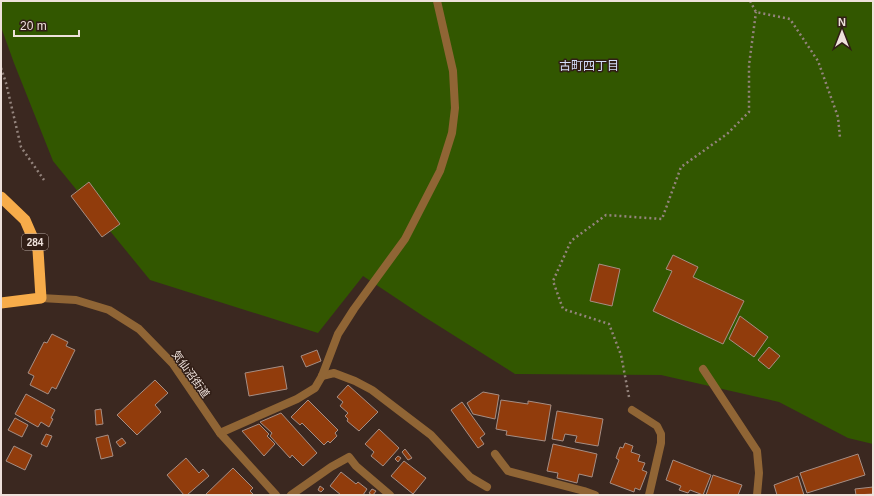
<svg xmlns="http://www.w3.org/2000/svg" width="874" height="496" font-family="Helvetica,'Noto Sans JP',sans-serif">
<rect width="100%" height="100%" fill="#3b2820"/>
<!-- green -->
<polygon fill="#325700" points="1,1 873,1 873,444 848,438 779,402 661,375 515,374 423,316 363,276 318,333 150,280 53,161 14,63 1,27"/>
<!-- building -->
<g fill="#913c0c" stroke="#a68e84">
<polygon points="89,182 120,224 102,237 71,196"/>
<polygon points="673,255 698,267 693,277 744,301 723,344 653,311 672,271 666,269"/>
<polygon points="599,264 620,269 612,306 590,301"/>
<polygon points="740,316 768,337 754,357 729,339"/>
<polygon points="52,334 68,342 66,346 75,350 56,389 52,387 48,394 30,385 34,376 28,373 44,342 47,343"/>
<polygon points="769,347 780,356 769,369 758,360"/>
<polygon points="317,350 321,361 306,367 301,356"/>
<polygon points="283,366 287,389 249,396 245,373"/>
<polygon points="155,380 168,393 155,405 161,412 137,435 117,415"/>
<polygon points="348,385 378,412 359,431 347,421 348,419 345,416 348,413 340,406 343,402 337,397"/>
<polygon points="483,392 499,395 495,419 473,414 467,403"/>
<polygon points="26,394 55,410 51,418 53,419 49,427 41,422 38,427 15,414"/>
<polygon points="308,400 338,430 335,433 337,436 330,443 328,441 324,445 302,423 300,425 291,417"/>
<polygon points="501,400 528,404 528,401 551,405 545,441 506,435 507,431 496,429"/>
<polygon points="462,402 485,434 480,438 484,444 478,448 451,410"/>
<polygon points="101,409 103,424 96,425 95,410"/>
<polygon points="557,411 603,419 598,446 575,442 577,436 565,434 563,441 552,439"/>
<polygon points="281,413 317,453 303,466 292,455 290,458 270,436 272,433 260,422"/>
<polygon points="15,418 28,425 22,437 8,430"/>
<polygon points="259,424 269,434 267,436 275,444 264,456 242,431"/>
<polygon points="379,429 399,448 383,466 371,456 374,452 365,444"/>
<polygon points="46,434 52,436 47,447 41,444"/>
<polygon points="108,435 113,456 101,459 96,438"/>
<polygon points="122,438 126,443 120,447 116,442"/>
<polygon points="625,443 633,446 631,452 640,455 638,461 645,463 642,470 647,472 640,490 635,488 634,492 610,483 619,460 616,458 620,447 623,448"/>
<polygon points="553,444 597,454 592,477 579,474 577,483 557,478 558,473 547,471"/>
<polygon points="14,446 32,455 25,470 6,461"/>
<polygon points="405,449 412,458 408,460 402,452"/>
<polygon points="858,454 865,475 807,493 800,473"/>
<polygon points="398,456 401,458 398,462 395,459"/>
<polygon points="186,458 199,473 203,469 209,476 187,495 184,495 167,475"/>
<polygon points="673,460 711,475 703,495 690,490 688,493 679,490 681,486 666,480"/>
<polygon points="404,461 426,478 413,494 391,476"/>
<polygon points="233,468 253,488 250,491 254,495 205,495"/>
<polygon points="341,472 356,484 358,482 367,489 363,495 341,495 330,486"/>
<polygon points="713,475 742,485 738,495 706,495"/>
<polygon points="798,476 804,495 776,495 777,495 774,485"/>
<polygon points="320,486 324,489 321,492 318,490"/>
<polygon points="873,487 873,494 856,495 855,489"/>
<polygon points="372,489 376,491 373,495 372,495 369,493"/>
</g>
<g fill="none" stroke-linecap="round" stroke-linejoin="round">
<!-- path -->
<g stroke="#94847d" stroke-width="2.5" stroke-dasharray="2 3" stroke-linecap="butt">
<polyline points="750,1 756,12 790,19 818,61 838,117 840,138"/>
<polyline points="1,68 6,83 21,147 44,180"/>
<polyline points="629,397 621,355 609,324 563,309 553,281 571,241 606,215 662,219 681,167 727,134 749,112 749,65 756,12"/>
</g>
<!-- minor -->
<g stroke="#906535" stroke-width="8">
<polyline points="703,369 757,451 759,473 757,495"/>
<polyline points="322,376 334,373 355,381 372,390 431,435 470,477 487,487"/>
<polyline points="632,410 657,426 661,434 661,443 649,495"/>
<polyline points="220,433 297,399 315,388 322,376 338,334 354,309 405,239 440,171 452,133 455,108 453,71 437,1"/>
<polyline points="495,454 501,462 508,471 584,491 595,495"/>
<polyline points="291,495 331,467 349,457 356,466 390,495"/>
</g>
<!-- tertiary -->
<polyline stroke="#906535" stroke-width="8" points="41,298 76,300 109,310 139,329 173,364 220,433 276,495"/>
<!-- trunk -->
<polyline stroke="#f7ac4a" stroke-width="11" points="1,197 25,220 38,250 41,298 1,303"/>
</g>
<g text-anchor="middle" stroke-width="3" stroke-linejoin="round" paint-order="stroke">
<!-- shield labels -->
<rect fill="#311e16" stroke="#b5a6a0" stroke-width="1" x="22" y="234" width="26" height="16" rx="3"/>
<g font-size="10" font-weight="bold" fill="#eee1db">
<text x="35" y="246">284</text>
</g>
<!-- street labels -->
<g font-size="11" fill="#eee1db" stroke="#311e16">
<text transform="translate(191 374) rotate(54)" y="4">気仙沼街道</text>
</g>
<!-- neighbourhood labels -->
<g font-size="12" fill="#d5dffb" stroke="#311e16">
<text x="589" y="70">古町四丁目</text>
</g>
</g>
<!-- border -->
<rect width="874" height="496" fill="none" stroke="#eee1db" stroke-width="4"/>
<!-- north arrow -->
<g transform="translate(842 32)" stroke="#311e16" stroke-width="3" paint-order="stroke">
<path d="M0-3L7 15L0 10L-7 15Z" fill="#eee1db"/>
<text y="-6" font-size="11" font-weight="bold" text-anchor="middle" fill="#eee1db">N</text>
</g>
<!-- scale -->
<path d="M14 30v6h65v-6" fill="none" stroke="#eee1db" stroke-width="2"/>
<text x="20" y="30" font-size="12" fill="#eee1db" stroke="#311e16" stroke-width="3" paint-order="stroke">20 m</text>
</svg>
